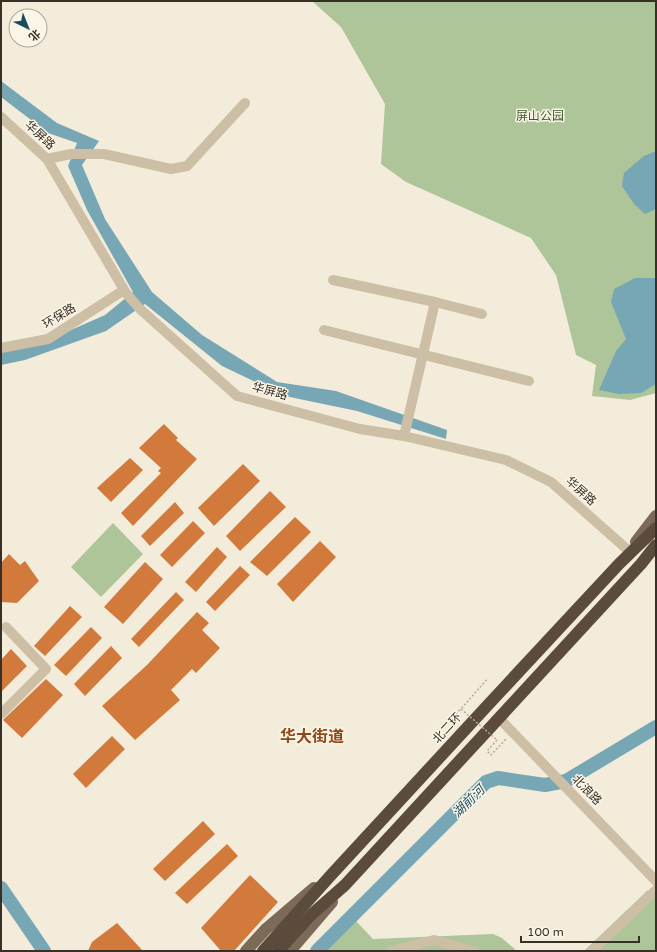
<svg xmlns="http://www.w3.org/2000/svg" width="657" height="952" font-family="'Varela Round','Noto Sans SC',sans-serif">
<rect width="100%" height="100%" fill="#f4ecdb"/>
<!-- green -->
<g fill="#aec499">
<polygon points="312,1 656,1 656,393 630,400 592,396 596,365 576,355 556,275 531,238 406,182 381,164 385,104 341,27"/>
<polygon points="113,523 143,554 101,597 71,567"/>
<polygon points="648,890 656,898 656,951 584,951"/>
<polygon points="356,921 373,939 493,934 502,938 517,951 324,951"/>
</g>
<!-- water -->
<g fill="#77a7b4">
<polygon points="1,81 57,123 99,141 82,165 105,219 152,292 202,335 277,382 336,391 447,430 446,439 357,411 285,396 222,366 145,304 106,331 25,360 1,365 1,352 37,345 105,315 133,292 87,210 68,166 77,143 48,133 1,97"/>
<polygon points="656,151 656,208 654,210 645,214 634,204 622,186 624,173 644,156"/>
<polygon points="635,278 656,278 655,349 656,350 656,384 641,393 619,394 599,390 616,351 626,339 611,302 614,289"/>
</g>
<g fill="none" stroke-linecap="round" stroke-linejoin="round">
<!-- river -->
<g stroke="#77a7b4" stroke-width="14">
<polyline points="1,888 44,951"/>
<polyline points="317,951 486,782 498,778 545,785 566,781 656,727"/>
</g>
</g>
<!-- building -->
<g fill="#d17a3c">
<polygon points="164,424 178,438 176,440 197,459 133,526 121,513 161,473 158,471 161,468 139,448"/>
<polygon points="130,458 143,470 111,502 97,488"/>
<polygon points="243,464 260,481 214,526 198,508"/>
<polygon points="270,491 286,507 240,551 226,536"/>
<polygon points="175,502 184,513 150,546 141,536"/>
<polygon points="295,517 311,532 267,576 250,562"/>
<polygon points="193,521 205,533 172,567 160,555"/>
<polygon points="320,541 336,557 293,602 277,584"/>
<polygon points="217,547 227,557 196,592 185,582"/>
<polygon points="9,554 20,565 25,561 39,581 17,603 1,602 1,563"/>
<polygon points="145,562 163,579 123,624 104,607"/>
<polygon points="240,566 250,575 215,611 206,602"/>
<polygon points="176,592 184,600 139,647 131,639"/>
<polygon points="70,606 82,617 45,656 34,646"/>
<polygon points="197,612 209,623 202,630 220,648 196,673 192,669 171,690 180,700 135,740 102,706 147,665"/>
<polygon points="91,627 102,638 66,676 54,665"/>
<polygon points="111,646 122,658 85,696 74,684"/>
<polygon points="11,649 27,666 1,692 1,660"/>
<polygon points="46,679 63,695 22,738 3,720"/>
<polygon points="112,736 125,749 86,788 73,774"/>
<polygon points="203,821 215,834 165,881 153,869"/>
<polygon points="227,844 238,856 187,904 175,893"/>
<polygon points="250,875 278,902 234,951 221,951 201,928"/>
<polygon points="117,923 143,951 88,951 92,942"/>
</g>
<g fill="none" stroke-linecap="round" stroke-linejoin="round">
<!-- path -->
<g stroke="#b9a98f" stroke-width="1.5" stroke-dasharray="2 2" stroke-linecap="butt">
<polyline points="447,722 461,709 488,678"/>
<polyline points="497,740 487,751 491,755 506,739"/>
</g>
<!-- minor -->
<g stroke="#cdbfa5" stroke-width="10">
<polyline points="1,117 47,159 126,293 140,309 237,396 360,429 404,436 506,460 551,482 629,551"/>
<polyline points="47,159 71,154 104,154 171,169 187,166 245,103"/>
<polyline points="333,280 435,302 482,314"/>
<polyline points="324,330 529,381"/>
<polyline points="1,348 48,339 124,290"/>
<polyline points="404,436 435,302"/>
<polyline points="1,714 46,669 6,627"/>
<polyline points="499,718 656,881"/>
<polyline points="392,951 434,940 474,951"/>
<polyline points="592,951 656,890"/>
</g>
<!-- major -->
<g stroke="#7c6a57" stroke-width="12">
<polyline points="636,542 656,516"/>
<polyline points="246,951 266,929 314,888"/>
<polyline points="290,951 332,902"/>
</g>
<!-- highway -->
<g stroke="#5a4b3d" stroke-width="12">
<polyline points="263,951 332,874 487,706 619,564 656,528"/>
<polyline points="278,951 311,915 345,885 641,564 656,545"/>
</g>
<!-- path-bridge -->
<polyline stroke="#b9a98f" stroke-width="1.5" stroke-dasharray="2 2" stroke-linecap="butt" points="461,709 497,740"/>
</g>
<g text-anchor="middle" stroke-width="3" stroke-linejoin="round" paint-order="stroke">
<!-- park labels -->
<g font-size="12" fill="#3f5929" stroke="#fbf5e7">
<text x="540" y="120">屏山公园</text>
</g>
<!-- street labels -->
<g font-size="12" fill="#383027" stroke="#fbf5e7">
<text transform="translate(40 135) rotate(43)" y="4">华屏路</text>
<text transform="translate(59 316) rotate(-31)" y="4">环保路</text>
<text transform="translate(270 391) rotate(15)" y="4">华屏路</text>
<text transform="translate(581 491) rotate(42)" y="4">华屏路</text>
<text transform="translate(447 728) rotate(-47)" y="4">北二环</text>
<text transform="translate(587 790) rotate(46)" y="4">北浪路</text>
</g>
<!-- water labels -->
<g font-size="13" font-style="italic" fill="#194d5e" stroke="#fbf5e7">
<text transform="translate(468 801) rotate(-45)" y="5">湖前河</text>
</g>
<!-- district labels -->
<g font-size="16" font-weight="bold" fill="#8f4919" stroke="#fbf5e7">
<text x="312" y="742">华大街道</text>
</g>
</g>
<!-- border -->
<rect width="657" height="952" fill="none" stroke="#383027" stroke-width="4"/>
<!-- north arrow -->
<g transform="translate(28 28) rotate(137)"><circle r="19" fill="#fbf5e7" stroke="#ada69a"/>
<path d="M0-3L7 15L0 10L-7 15Z" fill="#194d5e"/>
<text y="-6" font-size="11" font-weight="bold" text-anchor="middle" fill="#383027">北</text>
</g>
<!-- scale -->
<path d="M521 936v6h118v-6" fill="none" stroke="#383027" stroke-width="2"/>
<text x="527" y="936" font-size="12" fill="#383027" stroke="#fbf5e7" stroke-width="3" paint-order="stroke">100 m</text>
</svg>
